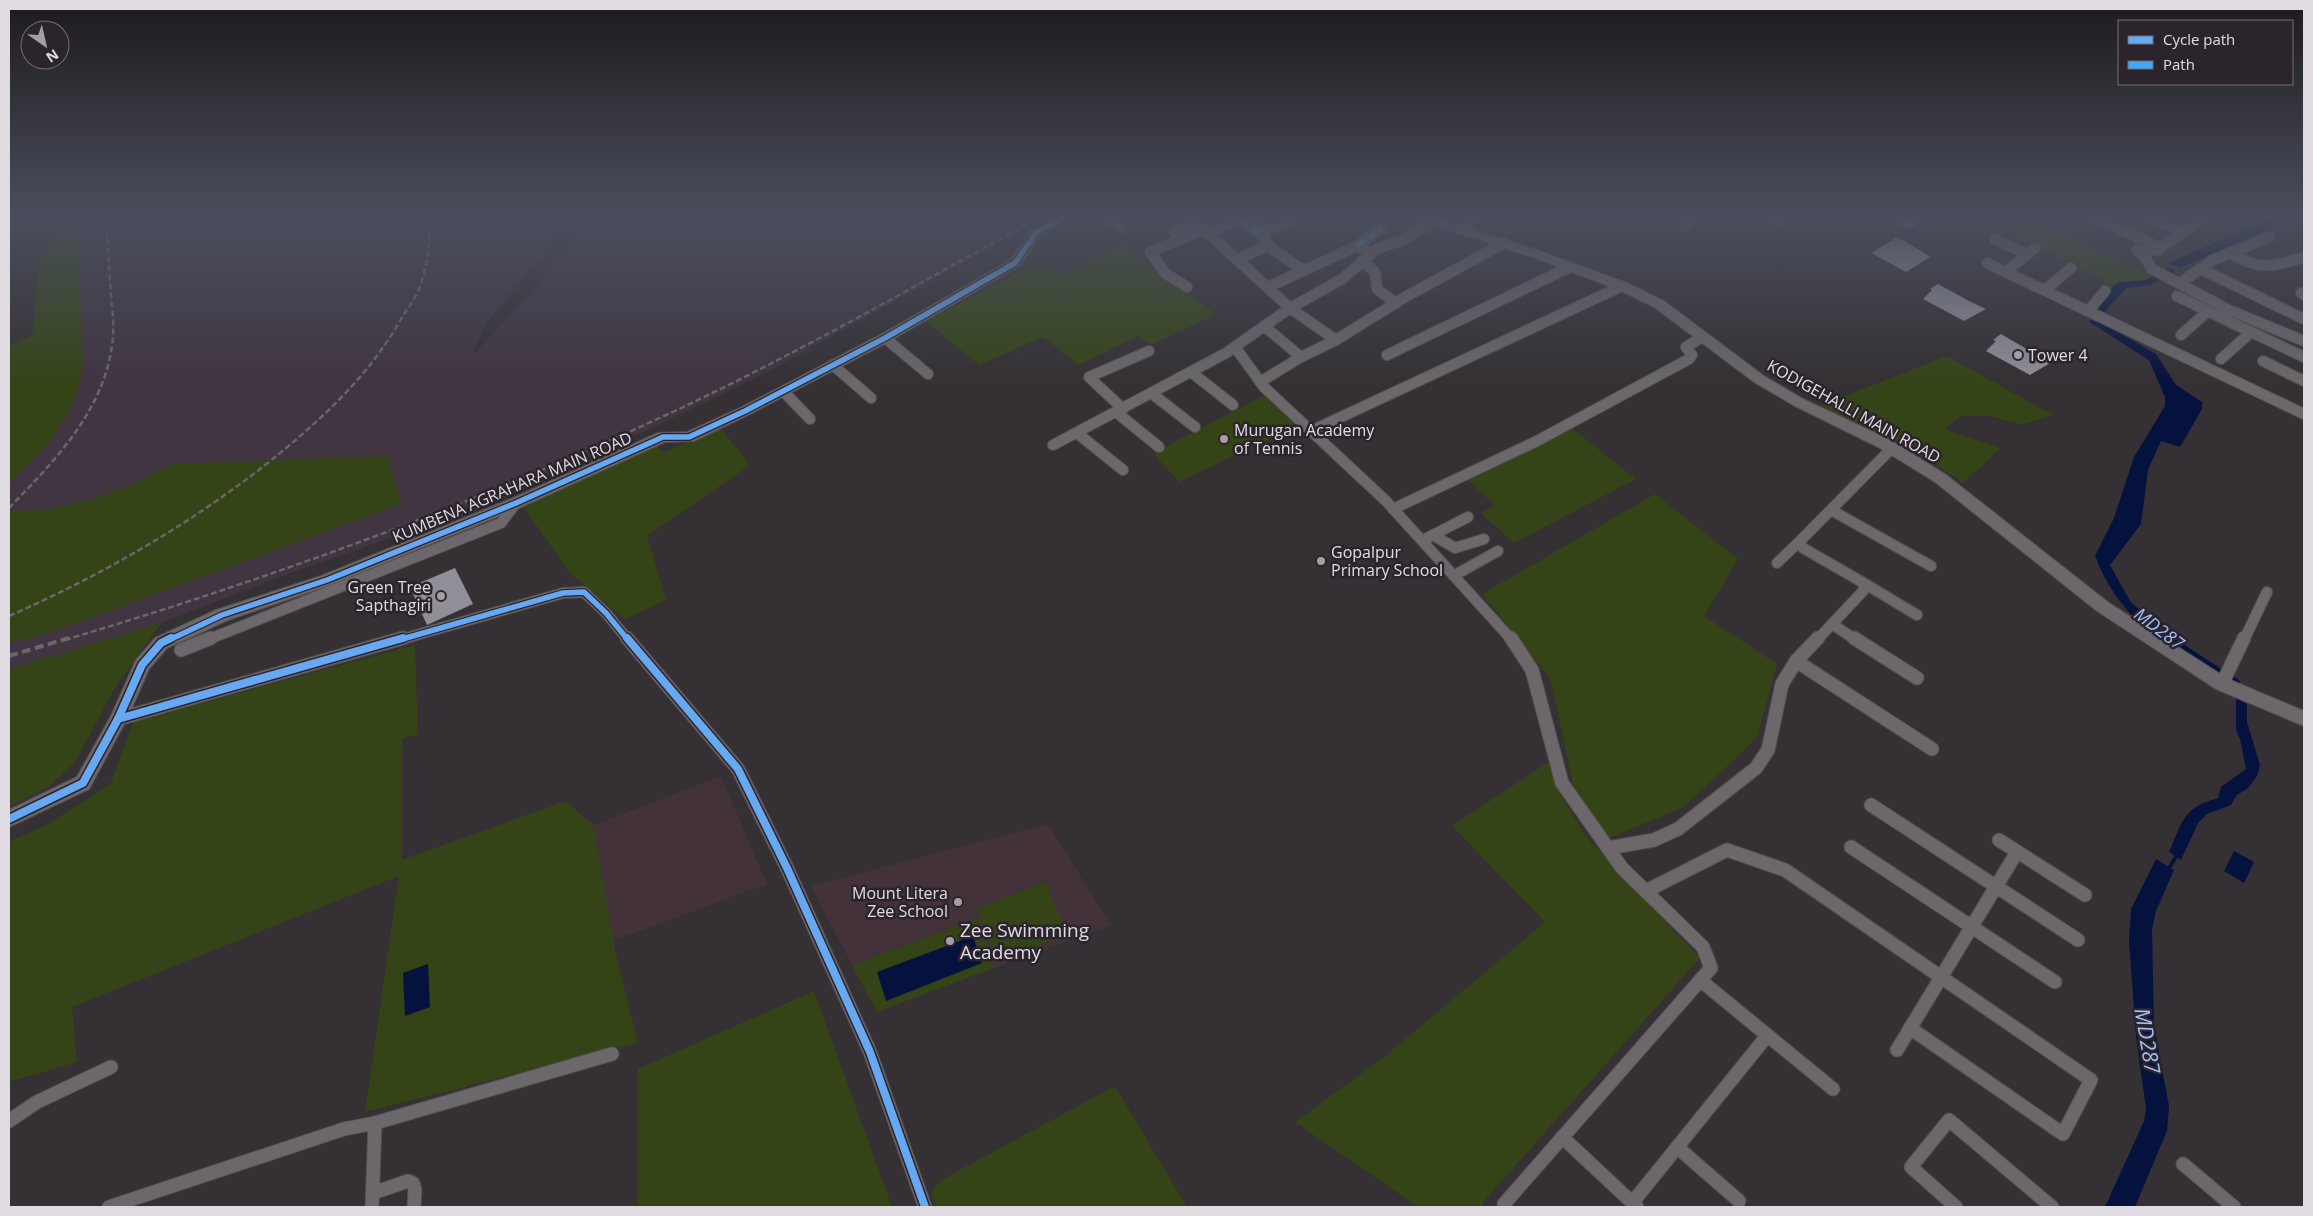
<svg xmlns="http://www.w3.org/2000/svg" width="2313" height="1216" font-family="'Open Sans',sans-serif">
<rect width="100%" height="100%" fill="#343034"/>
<!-- built -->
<polygon fill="#403541" points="69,214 578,214 487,322 473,352 476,352 527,297 596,214 1052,214 771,370 646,431 430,524 288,574 161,623 9,669 9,346 33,335 39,260"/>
<!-- education -->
<g fill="#433239">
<polygon points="721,776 767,884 615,940 615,950 385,970 401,860 566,801 594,825"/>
<polygon points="1048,824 1111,925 994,968 976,918 852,965 811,886"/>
</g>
<!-- green -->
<g fill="#344417">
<path d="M69,214H77L83,358C82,408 45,451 9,483V346L33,335L39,260Z"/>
<path d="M1991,214H2014L2154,276C2141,283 2125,278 2113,286L2040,248L1986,229Z"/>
<polygon points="1124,244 1216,314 1151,345 1138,336 1079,365 1043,337 979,365 926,321 1037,262 1060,274"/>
<polygon points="1947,356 2053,415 2021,425 1991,416 1960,416 1945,429 2001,448 1963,483 1907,445 1819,406"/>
<polygon points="1267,394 1299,425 1179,482 1153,453"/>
<polygon points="721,429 750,465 647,536 666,600 625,619 569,572 523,506 655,445 664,452"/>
<polygon points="1573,429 1636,479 1514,543 1481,513 1495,506 1467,479"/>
<polygon points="388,456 401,504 57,630 9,643 9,511 43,510 87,501 131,485 172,464"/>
<polygon points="1655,494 1738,559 1704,616 1777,664 1757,738 1684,807 1609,838 1574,790 1551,680 1482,594"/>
<polygon points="161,623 114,689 75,762 50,786 9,806 9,669"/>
<polygon points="415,645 418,734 402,739 402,860 566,801 593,825 615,950 638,1043 365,1112 399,876 72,1007 77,1062 9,1082 9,842 48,824 111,783 133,722"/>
<polygon points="1550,761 1556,788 1588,839 1700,958 1483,1202 1484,1207 1418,1207 1295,1122 1384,1057 1545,922 1452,826"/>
<polygon points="1046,882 1067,935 996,962 977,908"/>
<polygon points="977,918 994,968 877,1012 852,965"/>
<polygon points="814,991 892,1207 638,1207 638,1069"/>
<polygon points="1115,1086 1187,1207 937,1207 931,1192 941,1180"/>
</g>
<!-- water -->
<g fill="#05123d">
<polygon points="2275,214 2291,214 2293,218 2180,268 2168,263 2269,219"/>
<polygon points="2169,267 2176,271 2150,285 2126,288 2103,314 2097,311 2114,285 2120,282 2146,280"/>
<path d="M2094,315L2099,321L2156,354L2176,385L2202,402V409L2180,447L2161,441L2148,470L2141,524L2110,565L2130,601L2151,621L2142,625C2121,607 2105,582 2095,556L2114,518L2134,457L2165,406V397L2149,360L2089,322Z"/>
<path d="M2236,698L2247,704V722L2260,765L2257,776L2248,788L2237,795L2231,805L2207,814L2198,823L2181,860L2169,852C2183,821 2182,808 2218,798L2221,787L2246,769L2240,739L2236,730Z"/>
<polygon points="2234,851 2254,862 2244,883 2224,871"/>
<polygon points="2156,859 2174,870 2156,911 2152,929 2154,1026 2169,1106 2167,1131 2135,1207 2105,1207 2144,1121 2146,1109 2136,1036 2129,941 2131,909"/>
<polygon points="973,936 982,963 886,1001 877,972"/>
<polygon points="428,964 430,1007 405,1016 403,973"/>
</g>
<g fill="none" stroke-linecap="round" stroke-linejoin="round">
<!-- stream-far1 -->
<polyline stroke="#05123d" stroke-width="2.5" points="2146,620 2172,640"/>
<!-- stream -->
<g stroke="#05123d" stroke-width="4">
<polyline points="2170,638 2219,670"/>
<polyline points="2233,678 2238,682"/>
<polyline points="2168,870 2178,853"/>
</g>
</g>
<!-- building -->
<g fill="#908f98">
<polygon points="1881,214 1933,214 1909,229"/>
<polygon points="1897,237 1923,252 1930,257 1906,272 1871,253"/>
<polygon points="1938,284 1971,302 1986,309 1964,321 1923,299 1932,290 1930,289"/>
<polygon points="2001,334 2037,355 2052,362 2030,375 1986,351 1996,341 1993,340"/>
<polygon points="455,568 473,604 427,625 410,587"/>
</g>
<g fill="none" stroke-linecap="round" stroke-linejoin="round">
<!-- street-far1 casing -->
<g stroke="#534f53" stroke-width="12">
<g id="street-far1">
<polyline points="1100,214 1122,227"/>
<polyline points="1141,214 1143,216"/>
<polyline points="1187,214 1290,308 1336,340"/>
<polyline points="1253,214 1261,222"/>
<polyline points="1766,214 1781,221"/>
<polyline points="2088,214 2161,248"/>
<polyline points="2142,214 2183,232"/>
<polyline points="1241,219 1260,234 1271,248 1304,271"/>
<polyline points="1685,226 1700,214"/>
<polyline points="1460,229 1481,214"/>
<polyline points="1174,232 1196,223"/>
<polyline points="1207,233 1252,214"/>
<polyline points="1260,234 1291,220 1295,217 1293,214"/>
<polyline points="1995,239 2027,254"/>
<polyline points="1357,246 1382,228"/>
<polyline points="2137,250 2146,258 2152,269 2229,310 2304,341"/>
<polyline points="2137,250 2158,250 2209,214"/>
<path d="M2230,253C2260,271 2272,267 2304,257"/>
<polyline points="1238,259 1268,245"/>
<polyline points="1362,261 1375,272 1377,289 1396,303"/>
<polyline points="1987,263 2304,414"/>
<polyline points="2201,269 2304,319"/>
<polyline points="2006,272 2035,248"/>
<polyline points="2180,283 2213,260 2270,237"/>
<polyline points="1187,287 1165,273 1150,252 1203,230"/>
<polyline points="1268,287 1357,246 1372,253"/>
<polyline points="2045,290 2071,268"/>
<polyline points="2301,293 2304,295"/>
<polyline points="2177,296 2251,332"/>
<polyline points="2088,311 2105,291"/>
<polyline points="1264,326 1301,357"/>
<polyline points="2181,335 2208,311"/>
<polyline points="885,338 928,374"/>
<polyline points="1235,347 1264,387 1386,501 1512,640"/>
<polyline points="1387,355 1570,267"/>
<polyline points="2221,359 2251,332 2304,357"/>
<polyline points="2263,361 2304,381"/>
<polyline points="833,365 871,398"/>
<polyline points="1191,372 1233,405"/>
<polyline points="1260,382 1301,357 1336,340 1407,296 1504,243"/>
<polyline points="784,392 810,419"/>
<polyline points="1151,393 1195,427"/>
<polyline points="1123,409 1089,377 1149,351"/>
<polyline points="1116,412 1159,447"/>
<polyline points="1311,431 1622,286"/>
<polyline points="1077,433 1123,470"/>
<polyline points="1053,445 1226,353 1290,308 1342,279 1378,248 1401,241 1436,220"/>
<polyline points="1393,509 1537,441 1689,359 1692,355 1686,347 1702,337"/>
<polyline points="1831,510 1931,566"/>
<polyline points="1433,535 1455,548 1484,539"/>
<polyline points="1427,538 1468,517"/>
<polyline points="1777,563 1801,540"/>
<polyline points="1455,575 1498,551"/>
<polyline points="1862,582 1917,615"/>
<polyline points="1832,624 1856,640"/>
<polyline points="207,640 501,523 516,503"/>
<polyline points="399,640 563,593 584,592 606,613 628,640"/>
<polyline points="1817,640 1865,589 1862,582 1803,548 1800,543 1801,540 1892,448"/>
<polyline points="2244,640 2267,592"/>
</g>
</g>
<!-- street casing -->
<g stroke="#534f53" stroke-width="15">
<g id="street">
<polyline points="627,638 738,769 787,868 870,1052 925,1207"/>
<polyline points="1854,638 1917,678"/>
<polyline points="181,650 211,638"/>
<polyline points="1796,661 1932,749"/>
<polyline points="2222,684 2244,638"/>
<polyline points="118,719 403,638"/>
<polyline points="1871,805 2078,940"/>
<polyline points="1999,840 2085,895"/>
<polyline points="1851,847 2055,982"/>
<polyline points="1608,848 1654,840 1678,829 1756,768 1768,750 1782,684 1796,661 1818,638"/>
<polyline points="1646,891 1727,850 1785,870 2091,1080 2063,1134 1910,1028"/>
<polyline points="1700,980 1833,1089"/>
<polyline points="1897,1050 2017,852"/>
<polyline points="9,1121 37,1102 111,1067"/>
<polyline points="375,1123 612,1054"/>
<polyline points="1562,1137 1637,1207"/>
<polyline points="1677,1147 1739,1201"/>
<polyline points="2183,1164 2234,1207"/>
<polyline points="373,1193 408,1181 413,1183 415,1190 414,1207"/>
<polyline points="1632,1203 1767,1036"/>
<polyline points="109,1207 344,1129 375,1123 372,1207"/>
<polyline points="1505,1207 1504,1204 1711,968 1703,947 1622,868 1562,783 1532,670 1511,638"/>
<polyline points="1956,1207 1911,1167 1949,1120 2052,1207"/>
</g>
</g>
<!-- secondary casing -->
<g stroke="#534f53" stroke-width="2">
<g id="secondary">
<polygon points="1059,214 1074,214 1040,236 1019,266 890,341 750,414 694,441 665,442 521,507 333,584 228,620 167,648 149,669 127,719 89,789 9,827 9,810 77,777 111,716 136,660 155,638 216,610 321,576 511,499 658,433 687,432 740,408 880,335 1011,260 1032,230"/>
<polygon points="1407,214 1425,214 1540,251 1627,283 1664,301 1764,376 1803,399 1890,440 1945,474 2109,603 2228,679 2304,711 2304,726 2216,689 2097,611 1935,482 1880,448 1793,405 1754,382 1654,307 1617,289 1532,257 1409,217"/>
</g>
</g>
<!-- street-far1 -->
<use href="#street-far1" stroke="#6b676b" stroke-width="10"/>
<!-- street -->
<use href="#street" stroke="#6b676b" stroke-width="13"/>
<!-- secondary -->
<use href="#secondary" fill="#6b676b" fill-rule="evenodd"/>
<!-- rail-far1 -->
<g stroke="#6a676a" stroke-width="2.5" stroke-dasharray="6 3" stroke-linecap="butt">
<path d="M9,508C56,460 108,406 113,336C114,322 112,308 111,294C109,267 108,241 105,214"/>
<path d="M9,616C102,575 189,525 269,462C320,421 367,378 400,321C406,310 414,301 419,289C428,265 430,239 430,214"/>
<path d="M65,640C275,577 481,502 679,409C804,350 924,281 1045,214"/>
</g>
<!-- rail -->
<polyline stroke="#6a676a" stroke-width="4" stroke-dasharray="9 4.5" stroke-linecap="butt" points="9,656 69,638"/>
<!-- quiet -->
<g stroke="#3fa9f5" stroke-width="4.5" stroke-dasharray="9 4.5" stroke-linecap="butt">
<polyline points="1253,214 1261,222"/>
<polyline points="1241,219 1260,234"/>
<polyline points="1357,246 1382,228"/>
</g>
<!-- cycleway-far1 casing -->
<g stroke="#2b242c" stroke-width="8">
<g id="cycleway-far1">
<polyline points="169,640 222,615 327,580 516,503 663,437 689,437 745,411 885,338 1015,263 1036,233 1068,214"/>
<polyline points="399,640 563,593 584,592 606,613 628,640"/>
</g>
</g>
<!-- cycleway casing -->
<g stroke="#2b242c" stroke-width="11">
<g id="cycleway">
<polyline points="627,638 738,769 787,868 870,1052 925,1207"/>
<polyline points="118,719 403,638"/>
<polyline points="9,819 83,783 118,719 142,665 161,643 171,638"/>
</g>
</g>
<!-- cycleway-far1 -->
<use href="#cycleway-far1" stroke="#66a8f1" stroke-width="5.5"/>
<!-- cycleway -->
<use href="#cycleway" stroke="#66a8f1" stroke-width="8"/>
</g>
<!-- sky -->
<linearGradient id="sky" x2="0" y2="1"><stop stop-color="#1d1a1d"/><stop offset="0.56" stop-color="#4a4e5c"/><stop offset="1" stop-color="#4a4e5c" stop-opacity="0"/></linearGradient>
<rect width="2313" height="384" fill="url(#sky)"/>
<!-- markers -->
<g fill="#a49fa4" stroke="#2b242c" stroke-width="2">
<circle cx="2018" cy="355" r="5"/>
<circle cx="1224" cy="439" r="5"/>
<circle cx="1321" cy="561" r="5"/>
<circle cx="441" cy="596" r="5"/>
<circle cx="958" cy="902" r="5"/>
<circle cx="950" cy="941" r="5"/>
</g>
<g text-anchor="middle" stroke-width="5" stroke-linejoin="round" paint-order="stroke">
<!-- poi labels -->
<g font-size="16" fill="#e0dbe1" stroke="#2b242c" text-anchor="start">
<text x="2028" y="361">Tower 4</text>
<text x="1234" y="436">Murugan Academy<tspan x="1234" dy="18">of Tennis</tspan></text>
<text x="1331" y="558">Gopalpur<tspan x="1331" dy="18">Primary School</tspan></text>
<text x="431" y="593" text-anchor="end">Green Tree<tspan x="431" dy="18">Sapthagiri</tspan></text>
<text x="948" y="899" text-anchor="end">Mount Litera<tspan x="948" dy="18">Zee School</tspan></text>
</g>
<!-- street labels -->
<g font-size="16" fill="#e0dbe1" stroke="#2b242c">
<text transform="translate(1854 411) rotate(29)" y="6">KODIGEHALLI MAIN ROAD</text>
<text transform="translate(512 487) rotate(-23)" y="6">KUMBENA AGRAHARA MAIN ROAD</text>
</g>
<!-- water labels -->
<g font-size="18" font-style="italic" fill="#9ec1fa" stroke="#2b242c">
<text transform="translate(2159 629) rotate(37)" y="6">MD287</text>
</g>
<!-- near-poi labels -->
<g font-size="19" fill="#e0dbe1" stroke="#2b242c" text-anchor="start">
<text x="960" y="937">Zee Swimming<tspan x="960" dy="22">Academy</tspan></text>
</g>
<!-- near-water labels -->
<g font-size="21" font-style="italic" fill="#9ec1fa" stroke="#2b242c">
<text transform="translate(2147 1041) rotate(80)" y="7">MD287</text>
</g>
</g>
<!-- border -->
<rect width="2313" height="1216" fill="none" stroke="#e0dbe1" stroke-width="20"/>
<!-- legend -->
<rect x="2118" y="20" width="175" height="65" fill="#2b242c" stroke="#736d74"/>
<rect x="2128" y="36" width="25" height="8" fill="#66a8f1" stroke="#736d74"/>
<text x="2163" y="45" font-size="15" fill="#e0dbe1">Cycle path</text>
<rect x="2128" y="61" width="25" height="8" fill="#3fa9f5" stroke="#736d74"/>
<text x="2163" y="70" font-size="15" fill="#e0dbe1">Path</text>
<!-- north arrow -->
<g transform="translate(45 45) rotate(146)"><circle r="24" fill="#2b242c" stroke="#736d74"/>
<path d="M0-4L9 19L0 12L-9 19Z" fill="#a49fa4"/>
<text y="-8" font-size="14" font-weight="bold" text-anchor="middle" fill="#e0dbe1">N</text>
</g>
</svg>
